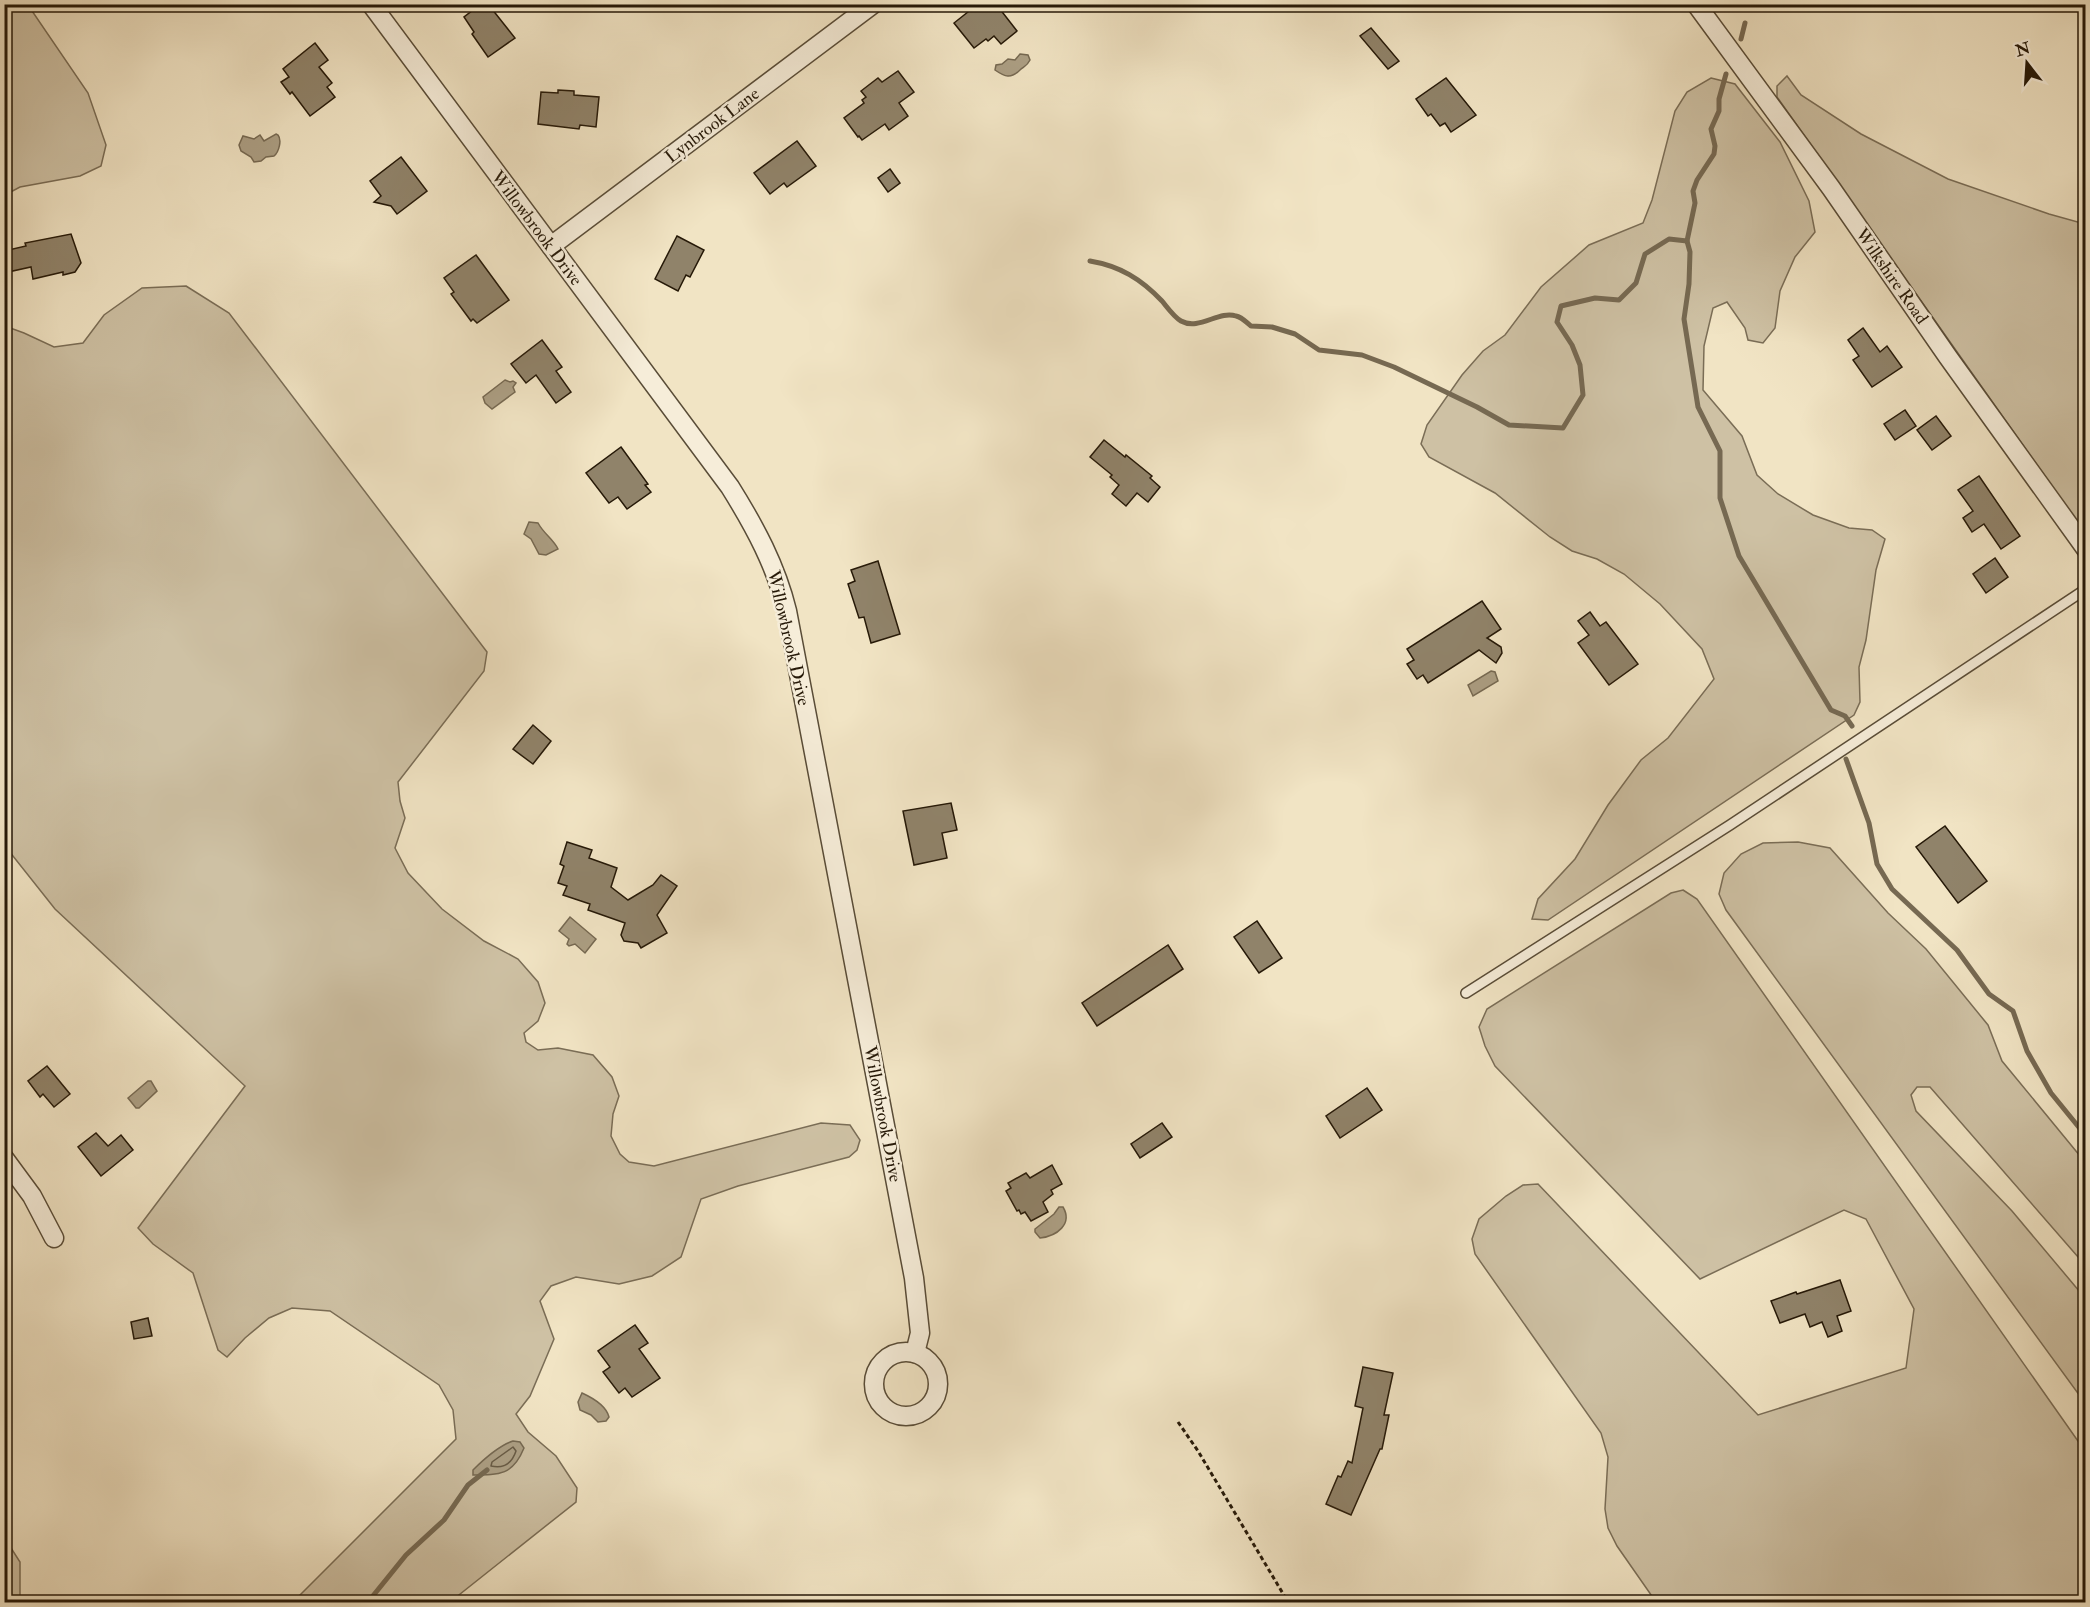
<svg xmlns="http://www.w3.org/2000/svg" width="2090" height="1607" font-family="'IM FELL Double Pica',serif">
<rect width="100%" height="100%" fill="#f1e4c4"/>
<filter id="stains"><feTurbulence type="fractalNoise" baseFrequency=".00333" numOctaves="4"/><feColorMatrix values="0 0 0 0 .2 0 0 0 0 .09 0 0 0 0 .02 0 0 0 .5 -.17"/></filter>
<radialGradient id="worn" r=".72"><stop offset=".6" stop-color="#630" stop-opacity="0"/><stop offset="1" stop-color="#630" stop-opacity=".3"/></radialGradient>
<!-- green -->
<g fill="#cec1a4" stroke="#7a6d56" stroke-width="1.5">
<polygon points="5,4 28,5 88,93 106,145 101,166 80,176 20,187 5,195"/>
<polygon points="1787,76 1801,95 1861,134 1948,179 2049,214 2085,224 2085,533 1777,97 1777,86"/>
<polygon points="1711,78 1735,84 1780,142 1809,201 1815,232 1795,257 1780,291 1775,328 1763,343 1748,340 1745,328 1727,302 1713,308 1704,346 1703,390 1742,436 1757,475 1778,494 1813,515 1849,528 1872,530 1885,539 1876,570 1866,640 1859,667 1860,702 1854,715 1548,920 1532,919 1538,899 1575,859 1608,805 1641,760 1668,738 1714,679 1702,649 1660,604 1624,574 1597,559 1572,551 1550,537 1495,493 1429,457 1421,444 1427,425 1462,375 1483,351 1505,335 1541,287 1589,245 1643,223 1652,200 1675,111 1687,92"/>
<polygon points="186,286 229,313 487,652 484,671 398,782 400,801 405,818 395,848 408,873 442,909 484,941 518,959 538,982 545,1003 538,1021 524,1033 526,1042 538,1050 558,1048 593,1055 612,1077 619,1096 613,1114 611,1136 620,1154 629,1162 654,1166 821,1123 850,1125 860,1140 857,1150 849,1157 738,1186 701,1199 681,1257 652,1276 619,1284 576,1277 551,1286 540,1301 554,1339 530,1396 516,1414 528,1432 556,1456 577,1488 576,1502 450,1602 293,1602 456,1439 453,1410 439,1385 330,1311 292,1308 269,1318 245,1338 227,1357 218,1350 193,1273 153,1244 138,1228 245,1086 55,909 5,846 5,326 24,333 54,347 83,343 104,315 142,288"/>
<polygon points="1798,842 1830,848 1888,913 1926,949 1988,1025 2002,1061 2085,1162 2085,1265 1930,1087 1917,1087 1911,1095 1916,1111 2012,1211 2085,1298 2085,1403 1726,910 1719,894 1724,873 1741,854 1763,843"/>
<polygon points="1683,890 1697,899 2085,1451 2085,1602 1656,1602 1617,1546 1608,1528 1605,1509 1608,1457 1601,1433 1475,1254 1472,1239 1479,1219 1506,1196 1523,1185 1538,1184 1758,1415 1906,1368 1914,1309 1866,1219 1844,1210 1700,1279 1495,1066 1485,1046 1479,1027 1487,1009 1671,893"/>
<polygon points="4,1537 20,1562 20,1602 5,1602"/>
</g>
<!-- water -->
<g fill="#ac9f84" stroke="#766952" stroke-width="1.5">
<path d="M1020,54L1028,55L1030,60C1027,66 1025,66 1020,70C1011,79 1005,77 995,70L996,65L1002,64L1008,59L1015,60Z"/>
<path d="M276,134L278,135C282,140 279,152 274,156L266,157L261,161L254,162L251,157L241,151L239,145L243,136L254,139L260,135L264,141Z"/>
<polygon points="505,380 510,382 513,381 516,383 513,387 515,392 492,409 485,403 483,397"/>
<path d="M529,522L538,523C544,534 553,539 558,549L546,555L539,554L531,539L524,534Z"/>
<polygon points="1491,671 1495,672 1498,681 1473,696 1468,685"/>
<polygon points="570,917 596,939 585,953 575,944 569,946 567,944 569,939 559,931"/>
<polygon points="148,1081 151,1081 157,1091 139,1108 136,1108 128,1098"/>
<path d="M1059,1207H1063C1073,1224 1057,1236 1040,1238L1035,1232V1229L1054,1214Z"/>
<path d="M582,1393C593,1398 606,1405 609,1417L606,1421L598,1422L591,1415L580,1410L578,1402Z"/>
<path d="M513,1441L520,1442L524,1448C513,1475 500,1475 473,1475V1470C484,1459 498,1446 513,1441Z"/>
</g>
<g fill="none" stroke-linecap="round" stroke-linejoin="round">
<!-- shore -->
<path stroke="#695c46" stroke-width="1.5" d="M513,1447L516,1451C512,1463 504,1469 491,1466L492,1462Z"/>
<!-- stream -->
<g stroke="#766952" stroke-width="5">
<polyline points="1741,39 1745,23"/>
<polyline points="1726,74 1719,99 1719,111 1711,129 1715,146 1714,154 1697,180 1693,191 1695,203 1687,241 1690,252 1689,284 1684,319 1698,407 1720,451 1720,498 1739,556 1831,710 1845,716 1852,726"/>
<path d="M1090,261C1120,266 1141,279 1162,301C1167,307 1174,317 1181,321C1199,331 1219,310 1236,316C1242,317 1247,323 1251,326L1272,327L1295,334L1319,350L1362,355L1394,367L1477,407L1509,425L1563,428L1583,395L1580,365L1572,345L1557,322L1561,306L1595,298L1619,300L1636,283L1645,254L1669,239L1687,241"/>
<polyline points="1846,759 1869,823 1877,864 1892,889 1957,950 1989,994 2013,1011 2027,1051 2051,1093 2086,1136"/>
<polyline points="368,1602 406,1555 444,1520 468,1485 487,1470"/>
</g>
</g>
<!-- building -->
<g fill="#90836a" stroke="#261908" stroke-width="1.5">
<polygon points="481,4 488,4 515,38 488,57 472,34 474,32 464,17"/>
<polygon points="978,4 996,4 1017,31 1001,44 994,36 988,41 986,39 974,48 954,23"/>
<polygon points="1371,28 1399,61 1388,69 1360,36"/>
<polygon points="315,43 328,60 319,67 332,83 327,87 335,97 310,116 292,92 290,94 281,82 289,77 283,69"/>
<polygon points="898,71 914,92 899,103 908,116 889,130 885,124 862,140 859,136 858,137 844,118 864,103 862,100 866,97 861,91 878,78 882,82"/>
<polygon points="1446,78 1476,115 1451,132 1445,123 1440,126 1431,114 1428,116 1416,99"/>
<polygon points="558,90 574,91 574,95 599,97 596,127 580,125 579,129 538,124 541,92 558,93"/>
<polygon points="797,141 816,166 787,187 784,183 770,194 754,173"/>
<polygon points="401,157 427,191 397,214 391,206 374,202 381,196 370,181"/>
<polygon points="890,169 900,183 888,192 878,178"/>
<polygon points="71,234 81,263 75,272 63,275 63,272 33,279 31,267 8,272 4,251 26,246 25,243"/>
<polygon points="677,236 704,250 690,277 686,275 678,291 655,279"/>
<polygon points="476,255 509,300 477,323 473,319 471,321 451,294 454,292 444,278"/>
<polygon points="1863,328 1880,352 1887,346 1902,367 1872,387 1853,360 1859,356 1848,340"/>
<polygon points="542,340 562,367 556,371 571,392 556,403 536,375 526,383 511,364"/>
<polygon points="1905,410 1916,426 1895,440 1884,424"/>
<polygon points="1936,416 1951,436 1932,450 1917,430"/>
<polygon points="1104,440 1125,457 1126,455 1152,476 1150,478 1160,487 1148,502 1137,493 1126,506 1112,494 1119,485 1110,477 1112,475 1090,457"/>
<polygon points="621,447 648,484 645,485 651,492 627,509 618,497 609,503 586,473"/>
<polygon points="1979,476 2020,536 2001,549 1984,524 1972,532 1963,518 1973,511 1958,490"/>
<polygon points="1995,558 2008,577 1986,593 1973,574"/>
<polygon points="878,561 900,634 871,643 864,617 859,618 848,584 855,581 851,570"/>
<polygon points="1482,601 1501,629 1487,638 1501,647 1502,653 1496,663 1479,650 1428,683 1423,675 1417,679 1407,664 1414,660 1407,649"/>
<polygon points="1590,612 1600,626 1606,622 1638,664 1609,685 1578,643 1589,635 1578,621"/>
<polygon points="533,725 551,741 533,764 513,749"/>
<polygon points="951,803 957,830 942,833 947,858 914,865 903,811"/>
<polygon points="1945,826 1987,881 1958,903 1916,847"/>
<polygon points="567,842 592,850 589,858 617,868 611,887 628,900 653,885 661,875 677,886 657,915 667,933 641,948 638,943 624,941 621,935 625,923 588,910 590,904 563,895 567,886 558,883 564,866 560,864"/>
<polygon points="1257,921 1282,958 1259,973 1234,937"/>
<polygon points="1168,945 1183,969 1097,1026 1082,1003"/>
<polygon points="47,1066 70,1094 54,1107 43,1094 40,1097 28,1081"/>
<polygon points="1367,1088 1382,1110 1340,1138 1326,1116"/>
<polygon points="1162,1123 1172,1137 1140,1158 1131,1144"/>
<polygon points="96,1133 108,1146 121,1135 133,1150 101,1176 78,1147"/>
<polygon points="1052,1165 1062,1184 1051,1190 1053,1194 1043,1202 1048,1212 1031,1221 1025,1212 1021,1214 1019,1210 1017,1211 1006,1191 1011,1188 1008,1183 1026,1173 1030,1178"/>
<polygon points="1840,1280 1851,1311 1837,1316 1842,1331 1828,1337 1822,1322 1810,1327 1805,1314 1780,1323 1771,1301 1796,1292 1797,1294"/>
<polygon points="148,1318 152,1336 134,1339 131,1322"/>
<polygon points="635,1325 648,1343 639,1349 660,1378 632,1397 625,1388 619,1393 603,1372 610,1367 598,1351"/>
<polygon points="1363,1367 1393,1373 1384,1415 1389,1415 1382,1449 1380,1449 1351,1515 1326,1504 1338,1476 1341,1477 1348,1461 1352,1463 1363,1408 1355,1406"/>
</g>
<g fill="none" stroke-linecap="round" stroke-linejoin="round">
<!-- service casing -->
<g stroke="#594c37" stroke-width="12">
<polyline id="service" points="1466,993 1730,825 2086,589"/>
</g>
<!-- minor casing -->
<g stroke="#594c37" stroke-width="21">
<g id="minor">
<path d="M371,4L730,487C755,527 776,566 787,611L914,1278L920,1333L915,1353"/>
<polyline points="1696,4 1831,188 1948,357 2086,549"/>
<polyline points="551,246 873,4"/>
<polyline points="4,1158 32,1196 54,1238"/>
<circle cx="906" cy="1384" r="32"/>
</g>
</g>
<!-- path -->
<polyline stroke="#261908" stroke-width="3" stroke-dasharray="4.5 3" stroke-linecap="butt" points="1178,1422 1198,1451 1288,1602"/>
<!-- service -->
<use href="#service" stroke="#f6edd9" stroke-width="9"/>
<!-- minor -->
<use href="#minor" stroke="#f6edd9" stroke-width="18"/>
</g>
<g text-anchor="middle" stroke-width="5" stroke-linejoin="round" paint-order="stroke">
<!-- street labels -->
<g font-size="18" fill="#261908" stroke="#f6edd9">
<text transform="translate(712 125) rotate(-37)" y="6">Lynbrook Lane</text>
<text transform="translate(537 228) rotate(53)" y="6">Willowbrook Drive</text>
<text transform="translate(1892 276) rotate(55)" y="6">Wilkshire Road</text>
<text transform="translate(789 638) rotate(77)" y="6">Willowbrook Drive</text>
<text transform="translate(883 1114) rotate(79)" y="6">Willowbrook Drive</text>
</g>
</g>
<!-- margin -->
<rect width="2090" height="1607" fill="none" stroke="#f1e4c4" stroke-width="24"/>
<rect x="6" y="6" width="2078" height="1595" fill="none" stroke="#261908" stroke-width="3"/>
<rect x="12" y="12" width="2066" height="1583" fill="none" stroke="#261908" stroke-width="1.5"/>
<!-- north arrow -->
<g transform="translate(2027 63) rotate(343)" stroke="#f6edd9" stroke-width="4.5" paint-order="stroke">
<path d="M0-4.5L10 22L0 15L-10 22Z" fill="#261908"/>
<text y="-9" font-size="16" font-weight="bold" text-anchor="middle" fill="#261908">N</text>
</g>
<rect width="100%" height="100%" filter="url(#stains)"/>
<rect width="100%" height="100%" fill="url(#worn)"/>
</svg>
